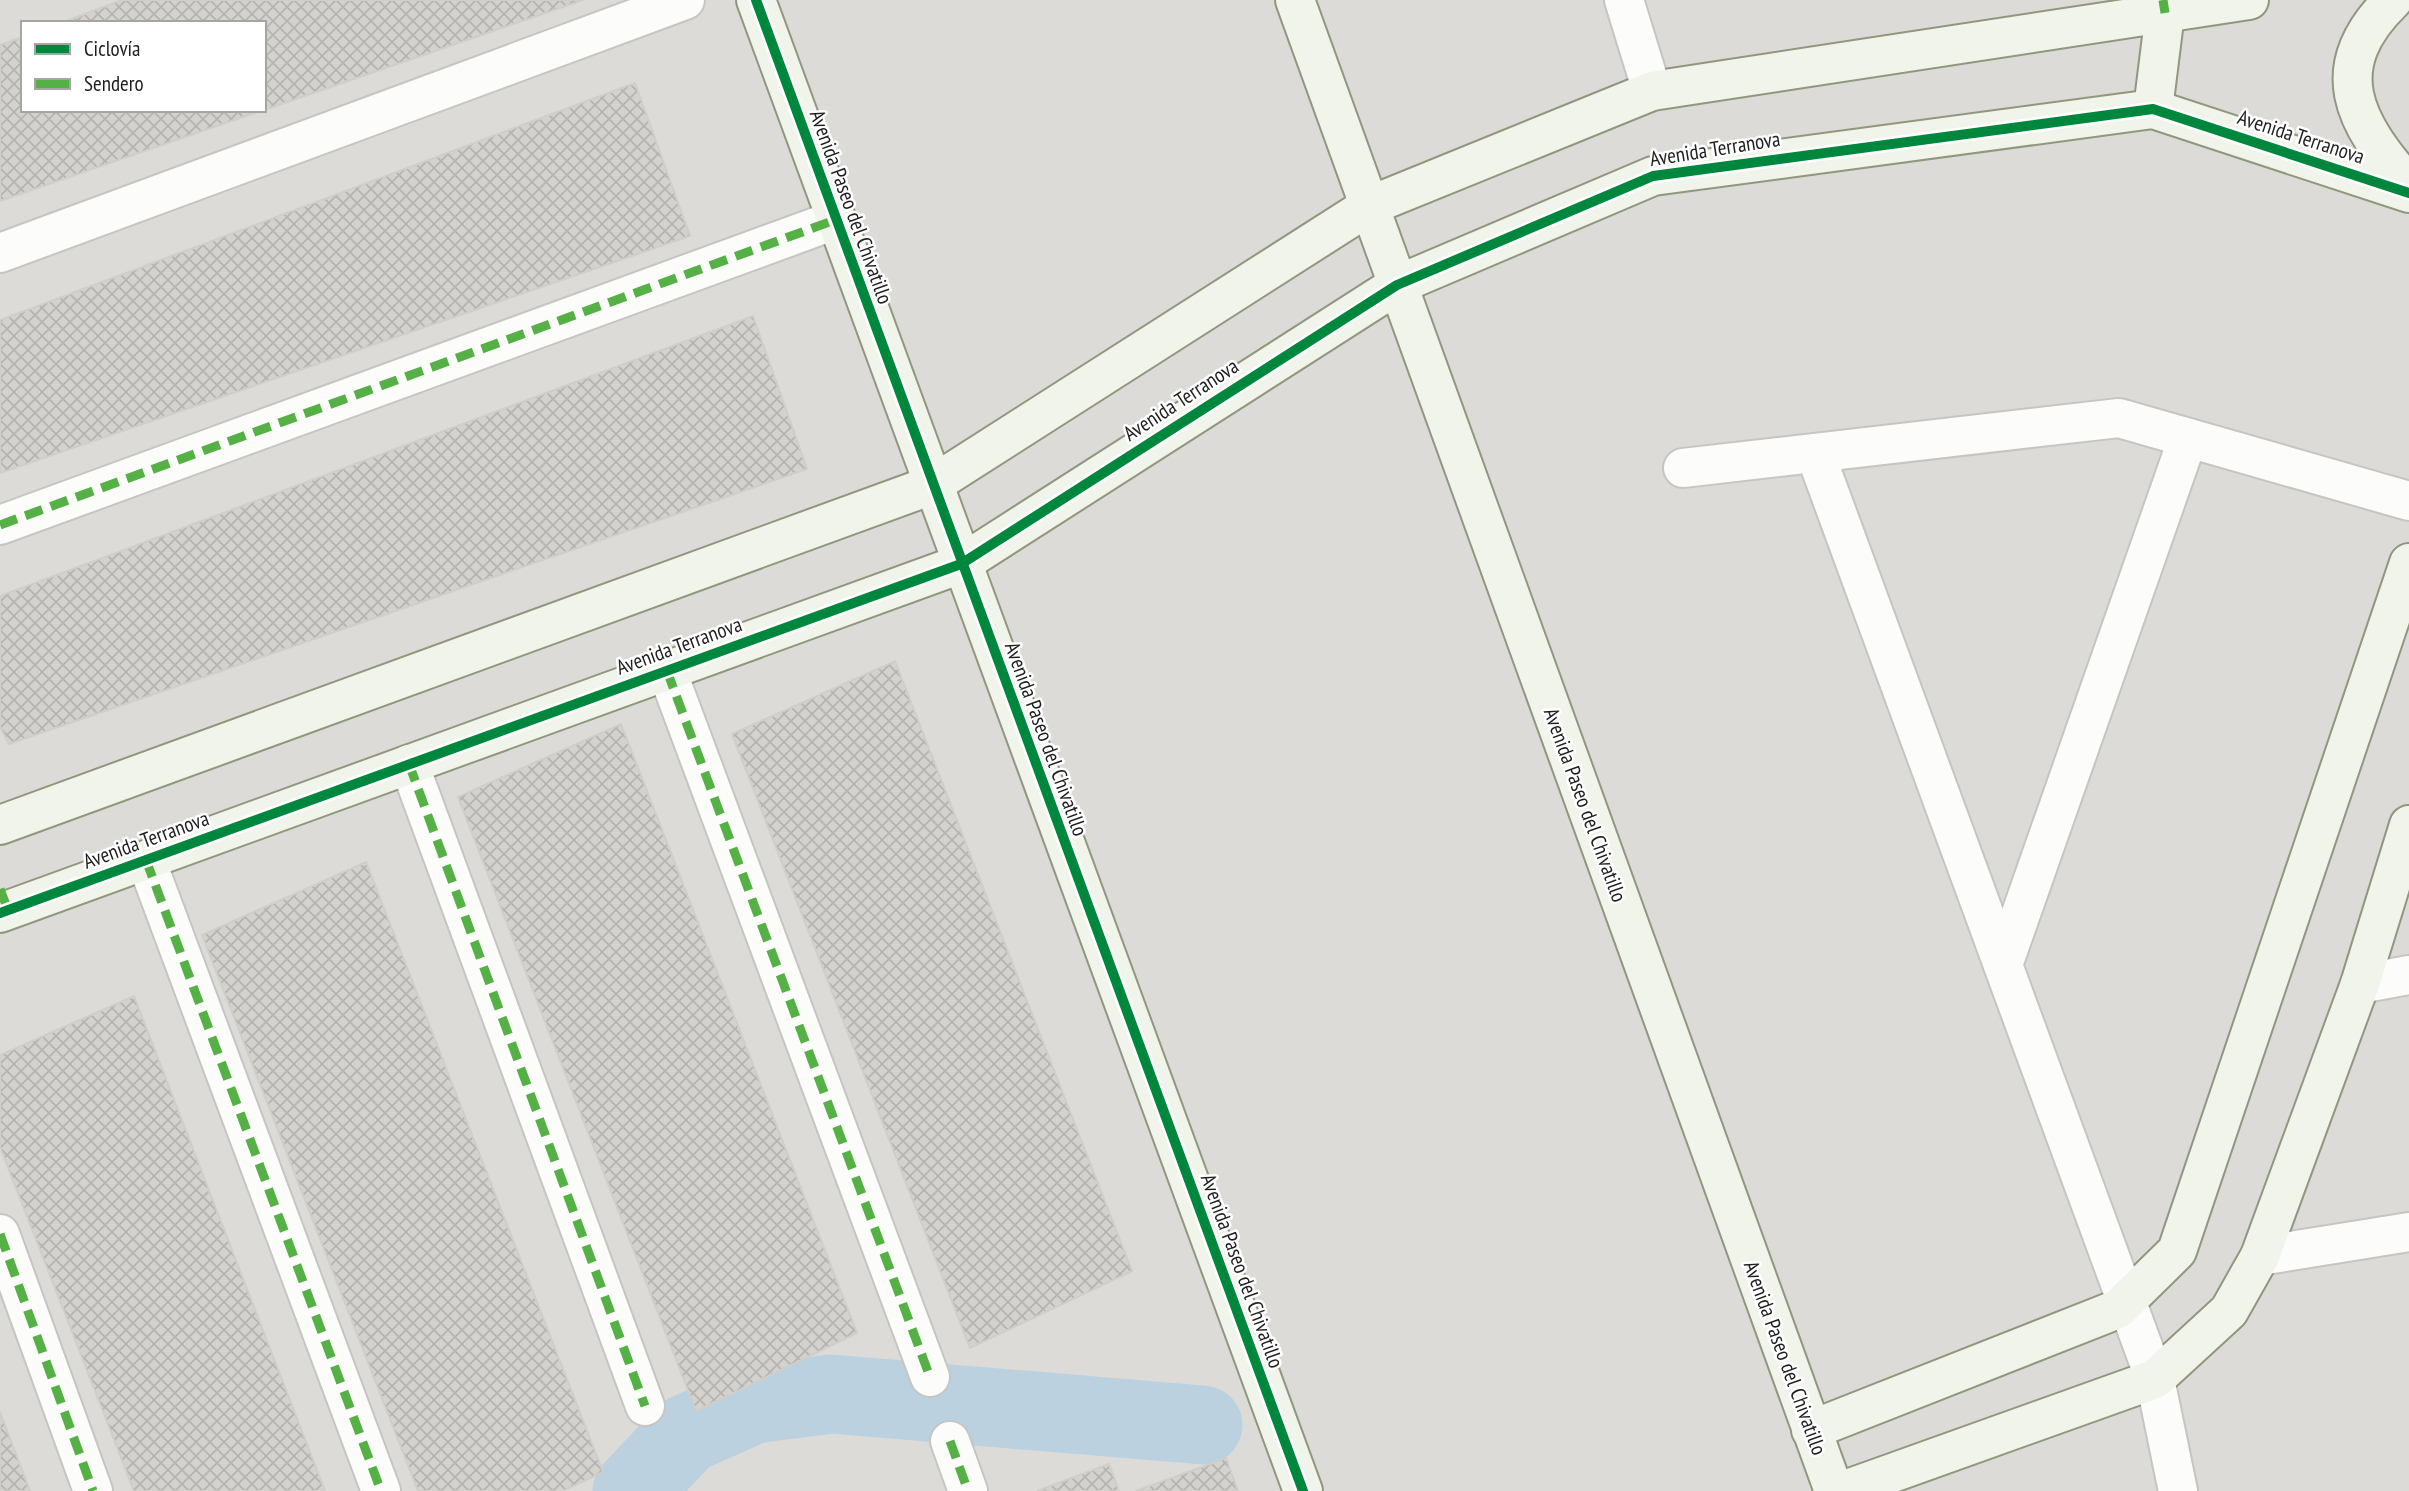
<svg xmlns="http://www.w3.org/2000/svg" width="2409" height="1491" font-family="'PT Sans Narrow',sans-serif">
<defs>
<pattern id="building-cross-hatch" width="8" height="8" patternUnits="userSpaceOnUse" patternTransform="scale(1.75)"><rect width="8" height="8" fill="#d4d2ce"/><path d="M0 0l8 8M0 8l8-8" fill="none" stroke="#b6b4b0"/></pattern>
</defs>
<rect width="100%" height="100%" fill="#edece7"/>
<!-- residential -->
<path fill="#dcdbd8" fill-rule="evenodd" d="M0,0H2409V1491H0ZM23,23H264V110H23Z"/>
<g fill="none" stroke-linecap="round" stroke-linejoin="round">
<!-- river -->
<polyline stroke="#bbd1e0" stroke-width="79" points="632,1491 686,1434 754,1404 831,1394 1203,1425"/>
</g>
<!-- building -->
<g fill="url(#building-cross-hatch)" stroke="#d0cec8" stroke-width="2">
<polygon points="122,0 583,0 264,110 264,23 61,23"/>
<polygon points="23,37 23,110 263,110 0,201 0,45"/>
<polygon points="635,83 690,236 0,473 0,320"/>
<polygon points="753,316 807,469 9,744 0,727 0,596"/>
<polygon points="895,661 1132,1271 970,1348 732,734"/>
<polygon points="621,724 857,1333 696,1411 458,797"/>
<polygon points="366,862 603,1472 563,1491 418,1491 202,935"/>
<polygon points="134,996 325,1491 134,1491 0,1147 0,1055"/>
<polygon points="0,1412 30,1491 0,1491"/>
<polygon points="1226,1458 1238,1491 1136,1491"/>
<polygon points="1109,1464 1119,1491 1037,1491"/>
</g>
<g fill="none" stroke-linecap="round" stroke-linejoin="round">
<!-- street casing -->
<g stroke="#c5c5c3" stroke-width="42">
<g id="street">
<polyline points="1624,0 1652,91"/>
<polyline points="0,253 685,0"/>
<polyline points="1815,453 2155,1379 2178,1491"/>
<polyline points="1683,468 2119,418 2409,501"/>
<polyline points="0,525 835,220"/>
<polyline points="667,671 930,1377"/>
<polyline points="409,764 645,1406"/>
<polyline points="146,860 381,1491"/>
<polyline points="2003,965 2188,438"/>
<polyline points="2360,984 2409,975"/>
<polyline points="0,1234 93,1491"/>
<polyline points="2260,1256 2409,1232"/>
<polyline points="950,1441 968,1491"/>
</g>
</g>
<!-- secondary casing -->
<g stroke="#91977f" stroke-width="42">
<g id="secondary">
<polyline points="756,0 1303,1491"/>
<polyline points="1295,0 1834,1491"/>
<path d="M2393,0C2323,68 2354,123 2409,185"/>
<polyline points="2153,109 2165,13"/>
<polyline points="0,825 932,485 1369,206 1652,91 2249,0"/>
<polyline points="0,913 961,564 1397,285 1653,176 2153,109 2409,193"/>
<polyline points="1811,1430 2118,1309 2177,1251 2409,563"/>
<polyline points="1842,1491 2155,1379 2229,1311 2260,1256 2360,984 2409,825"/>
</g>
</g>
<!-- street -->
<use href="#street" stroke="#fcfcfb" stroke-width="38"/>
<!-- secondary -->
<use href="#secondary" stroke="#f1f4ea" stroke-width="38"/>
<!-- quiet -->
<g stroke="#55b145" stroke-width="9" stroke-dasharray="18 9" stroke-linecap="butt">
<polyline points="2163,0 2165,13"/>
<polyline points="0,525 835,220"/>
<polyline points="667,671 930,1377"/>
<polyline points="409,764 645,1406"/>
<polyline points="146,860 381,1491"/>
<polyline points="0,889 8,910"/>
<polyline points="0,1234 93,1491"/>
<polyline points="950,1441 968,1491"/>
</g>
<!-- cycleway casing -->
<g stroke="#fff" stroke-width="15">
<g id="cycleway">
<polyline points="756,0 1303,1491"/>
<polyline points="0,913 961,564 1397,285 1653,176 2153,109 2409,193"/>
</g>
</g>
<!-- cycleway -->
<use href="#cycleway" stroke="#00873e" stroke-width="10"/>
</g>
<g text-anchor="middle" stroke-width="5" stroke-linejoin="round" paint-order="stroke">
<!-- street labels -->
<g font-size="21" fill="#1e1e1e" stroke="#fff">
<text transform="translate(2301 137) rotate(18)" y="7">Avenida Terranova</text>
<text transform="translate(1715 149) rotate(-9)" y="7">Avenida Terranova</text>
<text transform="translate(851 207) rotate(70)" y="7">Avenida Paseo del Chivatillo</text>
<text transform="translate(1181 400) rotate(-33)" y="7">Avenida Terranova</text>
<text transform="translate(679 646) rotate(-20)" y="7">Avenida Terranova</text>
<text transform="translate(1046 739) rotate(70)" y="7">Avenida Paseo del Chivatillo</text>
<text transform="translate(1585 805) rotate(70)" y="7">Avenida Paseo del Chivatillo</text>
<text transform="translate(146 840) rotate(-20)" y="7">Avenida Terranova</text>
<text transform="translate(1242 1271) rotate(70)" y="7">Avenida Paseo del Chivatillo</text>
<text transform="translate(1785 1358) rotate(70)" y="7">Avenida Paseo del Chivatillo</text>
</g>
</g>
<!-- legend -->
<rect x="21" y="21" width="245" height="91" fill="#ffffff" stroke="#a5a5a5" stroke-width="2"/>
<rect x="35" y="44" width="35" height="10" fill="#00873e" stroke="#a5a5a5" stroke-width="2"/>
<text x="84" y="56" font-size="21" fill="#1e1e1e">Ciclovía</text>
<rect x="35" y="79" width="35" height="10" fill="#55b145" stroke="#a5a5a5" stroke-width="2"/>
<text x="84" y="91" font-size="21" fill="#1e1e1e">Sendero</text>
</svg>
